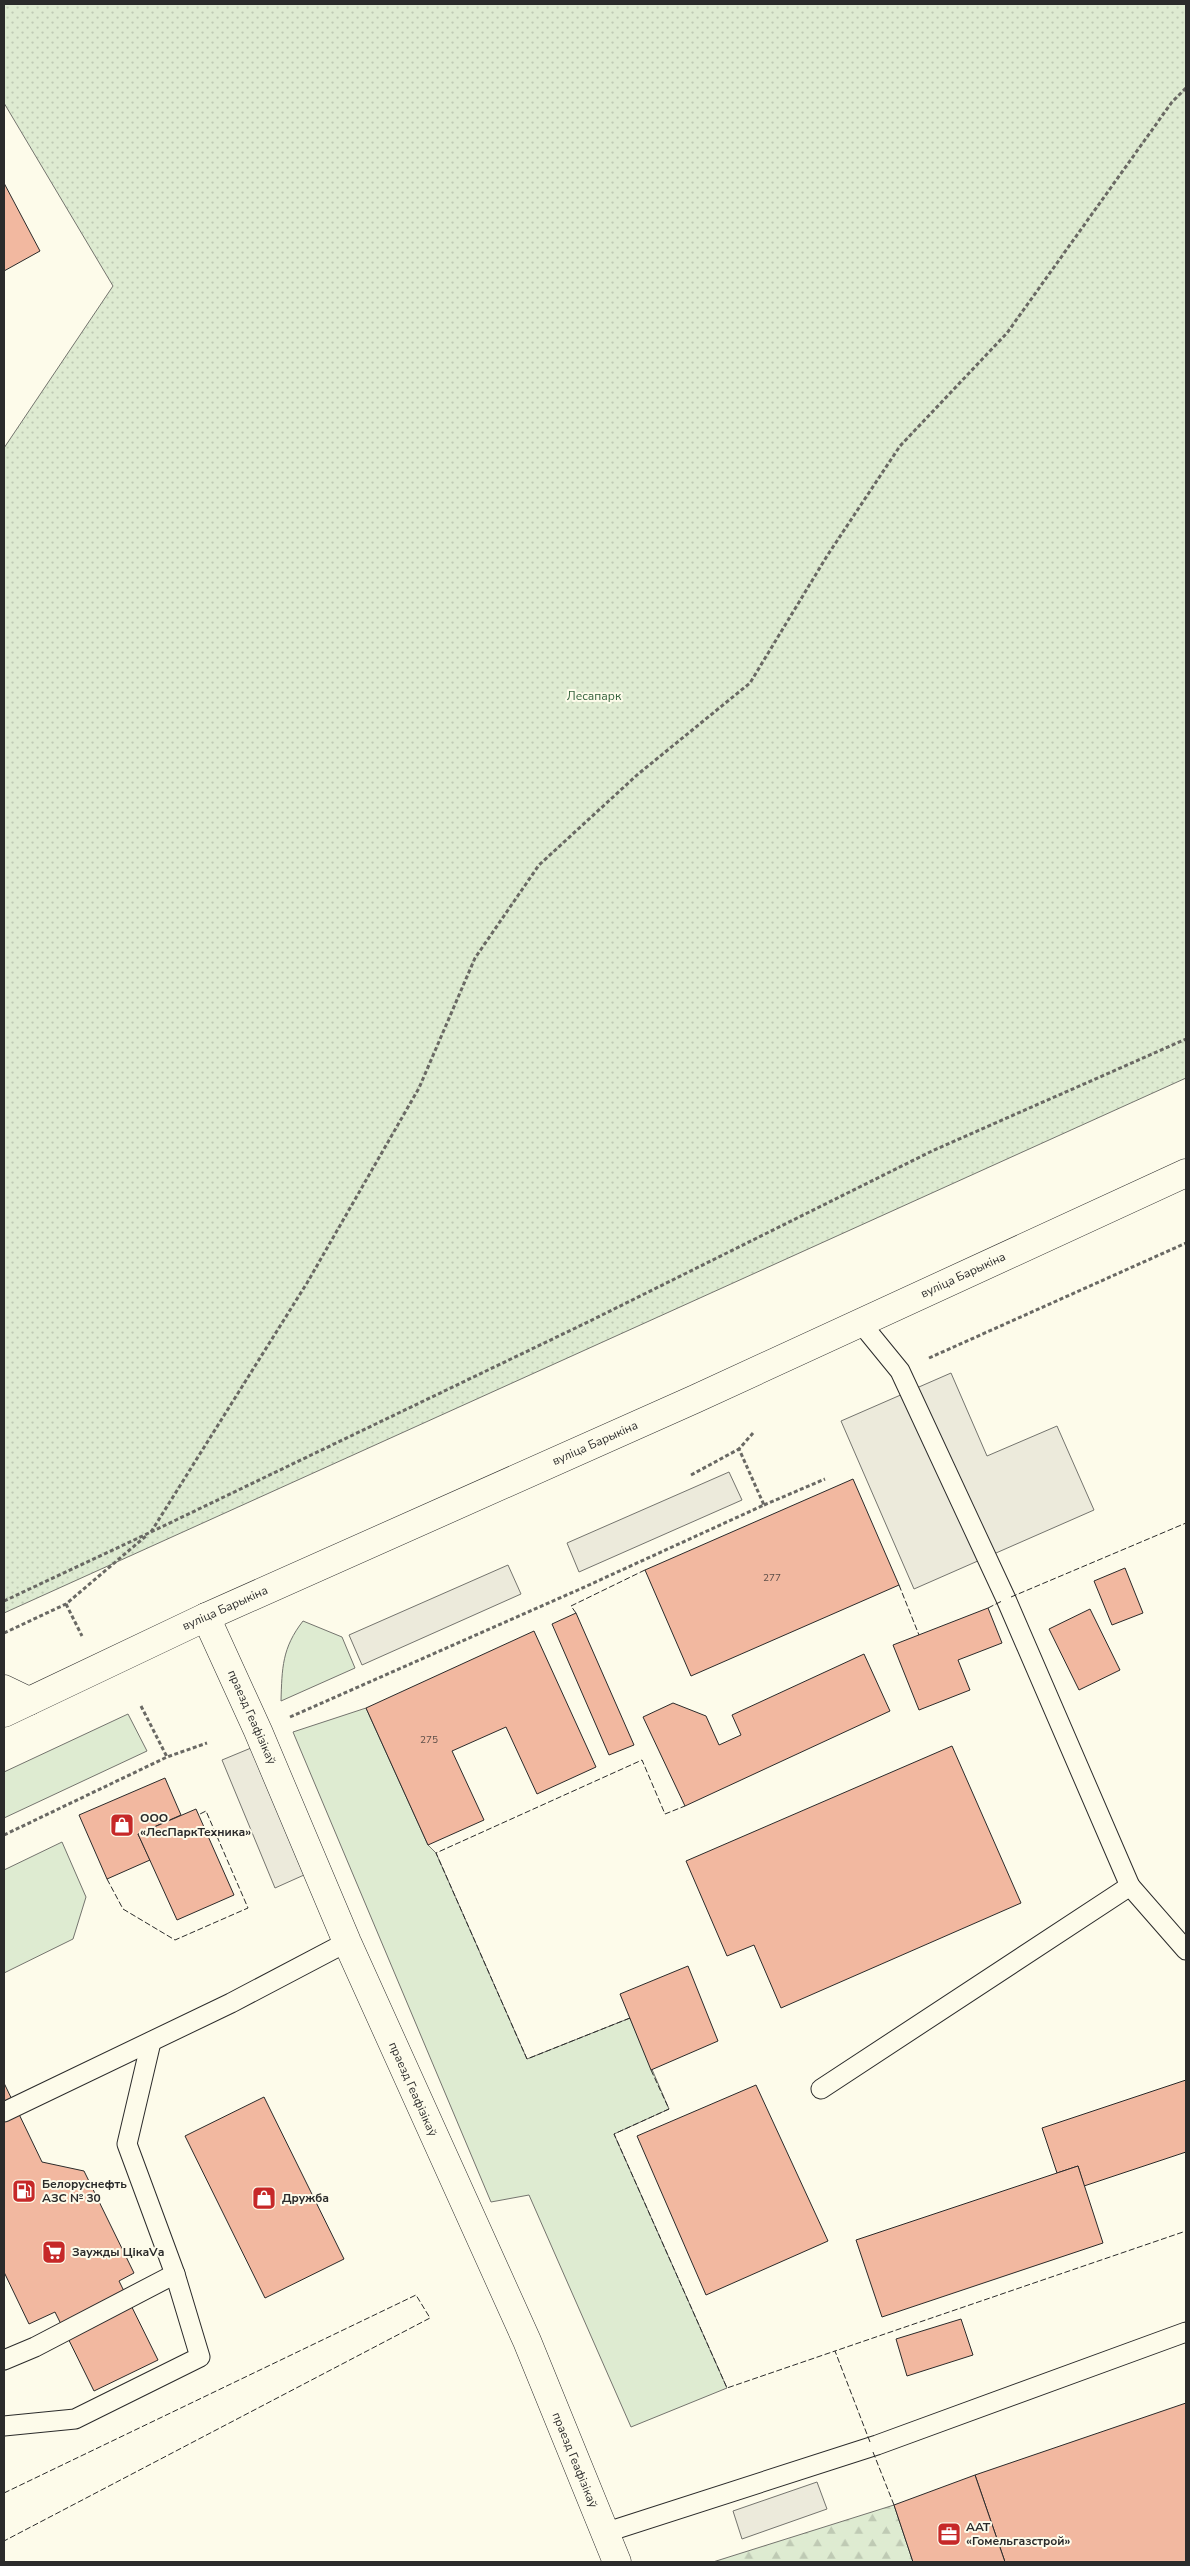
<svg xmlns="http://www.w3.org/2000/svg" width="1190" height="2566" font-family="'Nunito Sans',sans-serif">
<defs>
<pattern id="forest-firs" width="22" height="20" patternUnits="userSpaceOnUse" patternTransform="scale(1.25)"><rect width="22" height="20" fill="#deebd1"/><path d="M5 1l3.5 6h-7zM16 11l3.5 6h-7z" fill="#bfcab4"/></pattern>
<pattern id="park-dots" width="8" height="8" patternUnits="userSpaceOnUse" patternTransform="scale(1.25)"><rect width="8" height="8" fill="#deebd1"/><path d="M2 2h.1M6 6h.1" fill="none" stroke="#bfcab4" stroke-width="1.8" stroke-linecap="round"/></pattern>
</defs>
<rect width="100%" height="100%" fill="#fdfbea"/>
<!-- green -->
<g fill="#deebd1" stroke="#74746e">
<path d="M303,1621L342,1637L355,1668L281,1701C282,1668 282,1648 303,1621Z"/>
<polygon points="366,1708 428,1845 436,1853 527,2059 630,2018 669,2109 614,2134 727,2388 631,2427 529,2195 491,2202 293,1732"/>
<polygon points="128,1714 147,1751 4,1818 4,1772"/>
<polygon points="62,1842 86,1897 73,1939 4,1973 4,1870"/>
</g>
<!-- forest -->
<polygon fill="url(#forest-firs)" stroke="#74746e" points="894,2505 913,2562 713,2562"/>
<!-- park -->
<polygon fill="url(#park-dots)" stroke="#74746e" points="4,4 1186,4 1186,1078 4,1613 4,448 113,286 4,103"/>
<!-- parking -->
<g fill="#eceadb" stroke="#74746e">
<polygon points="951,1373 987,1456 1057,1426 1094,1510 914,1589 841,1421"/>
<polygon points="729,1472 742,1500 579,1572 567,1543"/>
<polygon points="508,1565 521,1594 362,1665 349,1635"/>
<polygon points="251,1748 304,1875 275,1888 222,1760"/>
<polygon points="817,2482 827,2509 742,2539 733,2511"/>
</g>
<!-- building -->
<g fill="#f2b8a0" stroke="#2b2b2b">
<polygon points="4,183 40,251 4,271"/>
<polygon points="853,1479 899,1585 691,1676 645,1570"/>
<polygon points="1125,1568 1143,1613 1112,1625 1094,1581"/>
<polygon points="988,1608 1002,1643 958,1660 970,1690 919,1710 893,1645"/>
<polygon points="1090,1609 1120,1670 1079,1690 1049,1629"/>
<polygon points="576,1613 634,1745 609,1755 552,1624"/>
<polygon points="534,1631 596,1767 537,1794 506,1727 452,1751 484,1820 428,1845 366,1708"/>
<polygon points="864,1654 890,1711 685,1806 643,1717 673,1703 706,1716 719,1745 741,1735 732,1715"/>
<polygon points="952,1746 1021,1903 781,2008 754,1945 727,1956 686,1861"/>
<polygon points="165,1778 181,1815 138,1834 150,1860 107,1879 79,1815"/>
<polygon points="196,1809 234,1895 177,1920 138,1834"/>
<polygon points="688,1966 718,2041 651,2070 620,1994"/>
<polygon points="1186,2080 1186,2152 1084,2186 1078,2166 1057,2173 1042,2128"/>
<polygon points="4,2083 42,2162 84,2171 134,2273 119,2281 158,2360 94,2391 55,2312 29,2324 4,2272"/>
<polygon points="756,2085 828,2241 706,2295 637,2136"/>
<polygon points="264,2097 344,2259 265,2298 185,2136"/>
<polygon points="1078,2166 1103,2243 882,2317 856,2240"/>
<polygon points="961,2319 973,2355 907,2376 896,2339"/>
<polygon points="1186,2403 1186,2562 1005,2562 975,2475"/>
<polygon points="975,2475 1005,2562 913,2562 894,2505"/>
</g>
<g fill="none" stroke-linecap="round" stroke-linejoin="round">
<!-- service casing -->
<g stroke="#2b2b2b" stroke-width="21">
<g id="service">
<polyline points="1130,1886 1186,1950"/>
<polyline points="821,2089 1130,1886 1006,1599 900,1371 860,1322"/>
<polyline points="4,2112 231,2003 347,1942"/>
<polyline points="4,2360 35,2347 175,2274"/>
<polyline points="4,2426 75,2419 200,2357 175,2274 127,2144 151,2042"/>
<polyline points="604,2533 877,2445 1186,2332"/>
</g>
</g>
<!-- minor casing -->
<g stroke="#2b2b2b" stroke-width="29">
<g id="minor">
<polyline points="206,1617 258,1731 347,1942 527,2341 617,2562"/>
<polyline points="4,1689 29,1701"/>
</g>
</g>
<!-- primary casing -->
<g stroke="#2b2b2b" stroke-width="29">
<polyline id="primary" points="4,1713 206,1617 695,1399 1186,1173"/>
</g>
<!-- path -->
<g stroke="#6a6964" stroke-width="3" stroke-dasharray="4 2.5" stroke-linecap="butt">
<polyline points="929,1358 1186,1243"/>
<polyline points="691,1475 739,1449"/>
<polyline points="764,1505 825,1479"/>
<polyline points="151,1532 590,1321 932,1151 1186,1039"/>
<polyline points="4,1601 151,1532 307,1283 419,1088 475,958 539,865 637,775 750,683 827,556 900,446 1007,333 1172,102 1186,88"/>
<polyline points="66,1604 82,1636"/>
<polyline points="4,1633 66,1604 146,1536"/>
<polyline points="141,1706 167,1757"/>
<polyline points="290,1717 578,1590 764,1505 739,1449 753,1433"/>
<polyline points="4,1835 167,1757 207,1743"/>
</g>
<!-- service -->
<use href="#service" stroke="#fdfbea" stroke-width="19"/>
<!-- minor -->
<use href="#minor" stroke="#fdfbea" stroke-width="28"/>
<!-- primary -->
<use href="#primary" stroke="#fdfbea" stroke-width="28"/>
<!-- fence -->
<g stroke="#2b2b2b" stroke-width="1" stroke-dasharray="6 2.5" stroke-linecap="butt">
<polyline points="899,1585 919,1635"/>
<polyline points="1011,1597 1186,1523"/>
<polyline points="988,1608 1002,1601"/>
<polyline points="576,1613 571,1606 647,1569"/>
<polyline points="107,1879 123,1909 175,1940 248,1908 206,1811 198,1815"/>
<polyline points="630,2018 527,2059 436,1853 642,1760 665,1814 685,1806"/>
<polyline points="651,2070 669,2109 614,2134 727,2388 835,2351"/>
<polyline points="870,2442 835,2351 1186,2231"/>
<polyline points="873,2452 894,2505"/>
<polyline points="4,2493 416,2295 430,2318 4,2541"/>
</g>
</g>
<!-- icons -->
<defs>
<g id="shop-square" transform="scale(1.25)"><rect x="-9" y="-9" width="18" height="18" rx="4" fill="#c62828" stroke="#fdfbea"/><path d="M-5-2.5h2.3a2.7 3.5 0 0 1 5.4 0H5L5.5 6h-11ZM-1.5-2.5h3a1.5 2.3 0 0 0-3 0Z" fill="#fff"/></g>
<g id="fuel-square" transform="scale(1.25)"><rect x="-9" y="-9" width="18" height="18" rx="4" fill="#c62828" stroke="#fdfbea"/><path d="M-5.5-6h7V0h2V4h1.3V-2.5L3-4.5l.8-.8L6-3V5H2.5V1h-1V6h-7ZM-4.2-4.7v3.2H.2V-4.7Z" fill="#fff"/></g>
<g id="supermarket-square" transform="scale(1.25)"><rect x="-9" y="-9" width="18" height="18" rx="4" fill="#c62828" stroke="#fdfbea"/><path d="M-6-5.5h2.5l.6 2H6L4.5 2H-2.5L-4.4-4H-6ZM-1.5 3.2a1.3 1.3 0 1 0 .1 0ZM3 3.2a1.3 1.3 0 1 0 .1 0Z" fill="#fff"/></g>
<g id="office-square" transform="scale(1.25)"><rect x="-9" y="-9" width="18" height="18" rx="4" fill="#c62828" stroke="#fdfbea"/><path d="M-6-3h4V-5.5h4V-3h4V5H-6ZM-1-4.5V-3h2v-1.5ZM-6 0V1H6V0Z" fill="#fff"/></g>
</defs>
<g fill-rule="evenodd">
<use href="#shop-square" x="122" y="1825"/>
<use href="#fuel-square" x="24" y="2191"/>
<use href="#shop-square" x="264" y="2198"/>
<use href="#supermarket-square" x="54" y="2252"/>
<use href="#office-square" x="949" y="2534"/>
</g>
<g text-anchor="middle" stroke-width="4" stroke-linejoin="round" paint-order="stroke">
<!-- number labels -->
<g font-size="10" fill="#5d4e48">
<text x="772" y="1581">277</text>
<text x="429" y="1743">275</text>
</g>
<!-- park labels -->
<g font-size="12" fill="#34623c" stroke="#fdfbea">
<text x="594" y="700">Лесапарк</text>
</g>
<!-- street labels -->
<g font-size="12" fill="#2b2b2b" stroke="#fdfbea">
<text transform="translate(963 1275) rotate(-25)" y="4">вуліца Барыкіна</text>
<text transform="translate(595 1443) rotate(-24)" y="4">вуліца Барыкіна</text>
<text transform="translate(225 1608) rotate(-24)" y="4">вуліца Барыкіна</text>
<text transform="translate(252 1717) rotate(66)" y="4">праезд Геафізікаў</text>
<text transform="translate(413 2089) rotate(66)" y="4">праезд Геафізікаў</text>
<text transform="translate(575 2460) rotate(68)" y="4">праезд Геафізікаў</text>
</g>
<!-- poi labels -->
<g font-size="12" font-weight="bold" fill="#2b2b2b" stroke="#fdfbea" text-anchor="start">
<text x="140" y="1822">ООО<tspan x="140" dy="14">«ЛесПаркТехника»</tspan></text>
<text x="42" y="2188">Белоруснефть<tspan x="42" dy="14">АЗС № 30</tspan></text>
<text x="282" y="2202">Дружба</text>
<text x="72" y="2256">Заужды ЦікаVа</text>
<text x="966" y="2531">ААТ<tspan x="966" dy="14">«Гомельгазстрой»</tspan></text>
</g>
</g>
<!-- border -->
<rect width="1190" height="2566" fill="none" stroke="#2b2b2b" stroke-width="10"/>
</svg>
